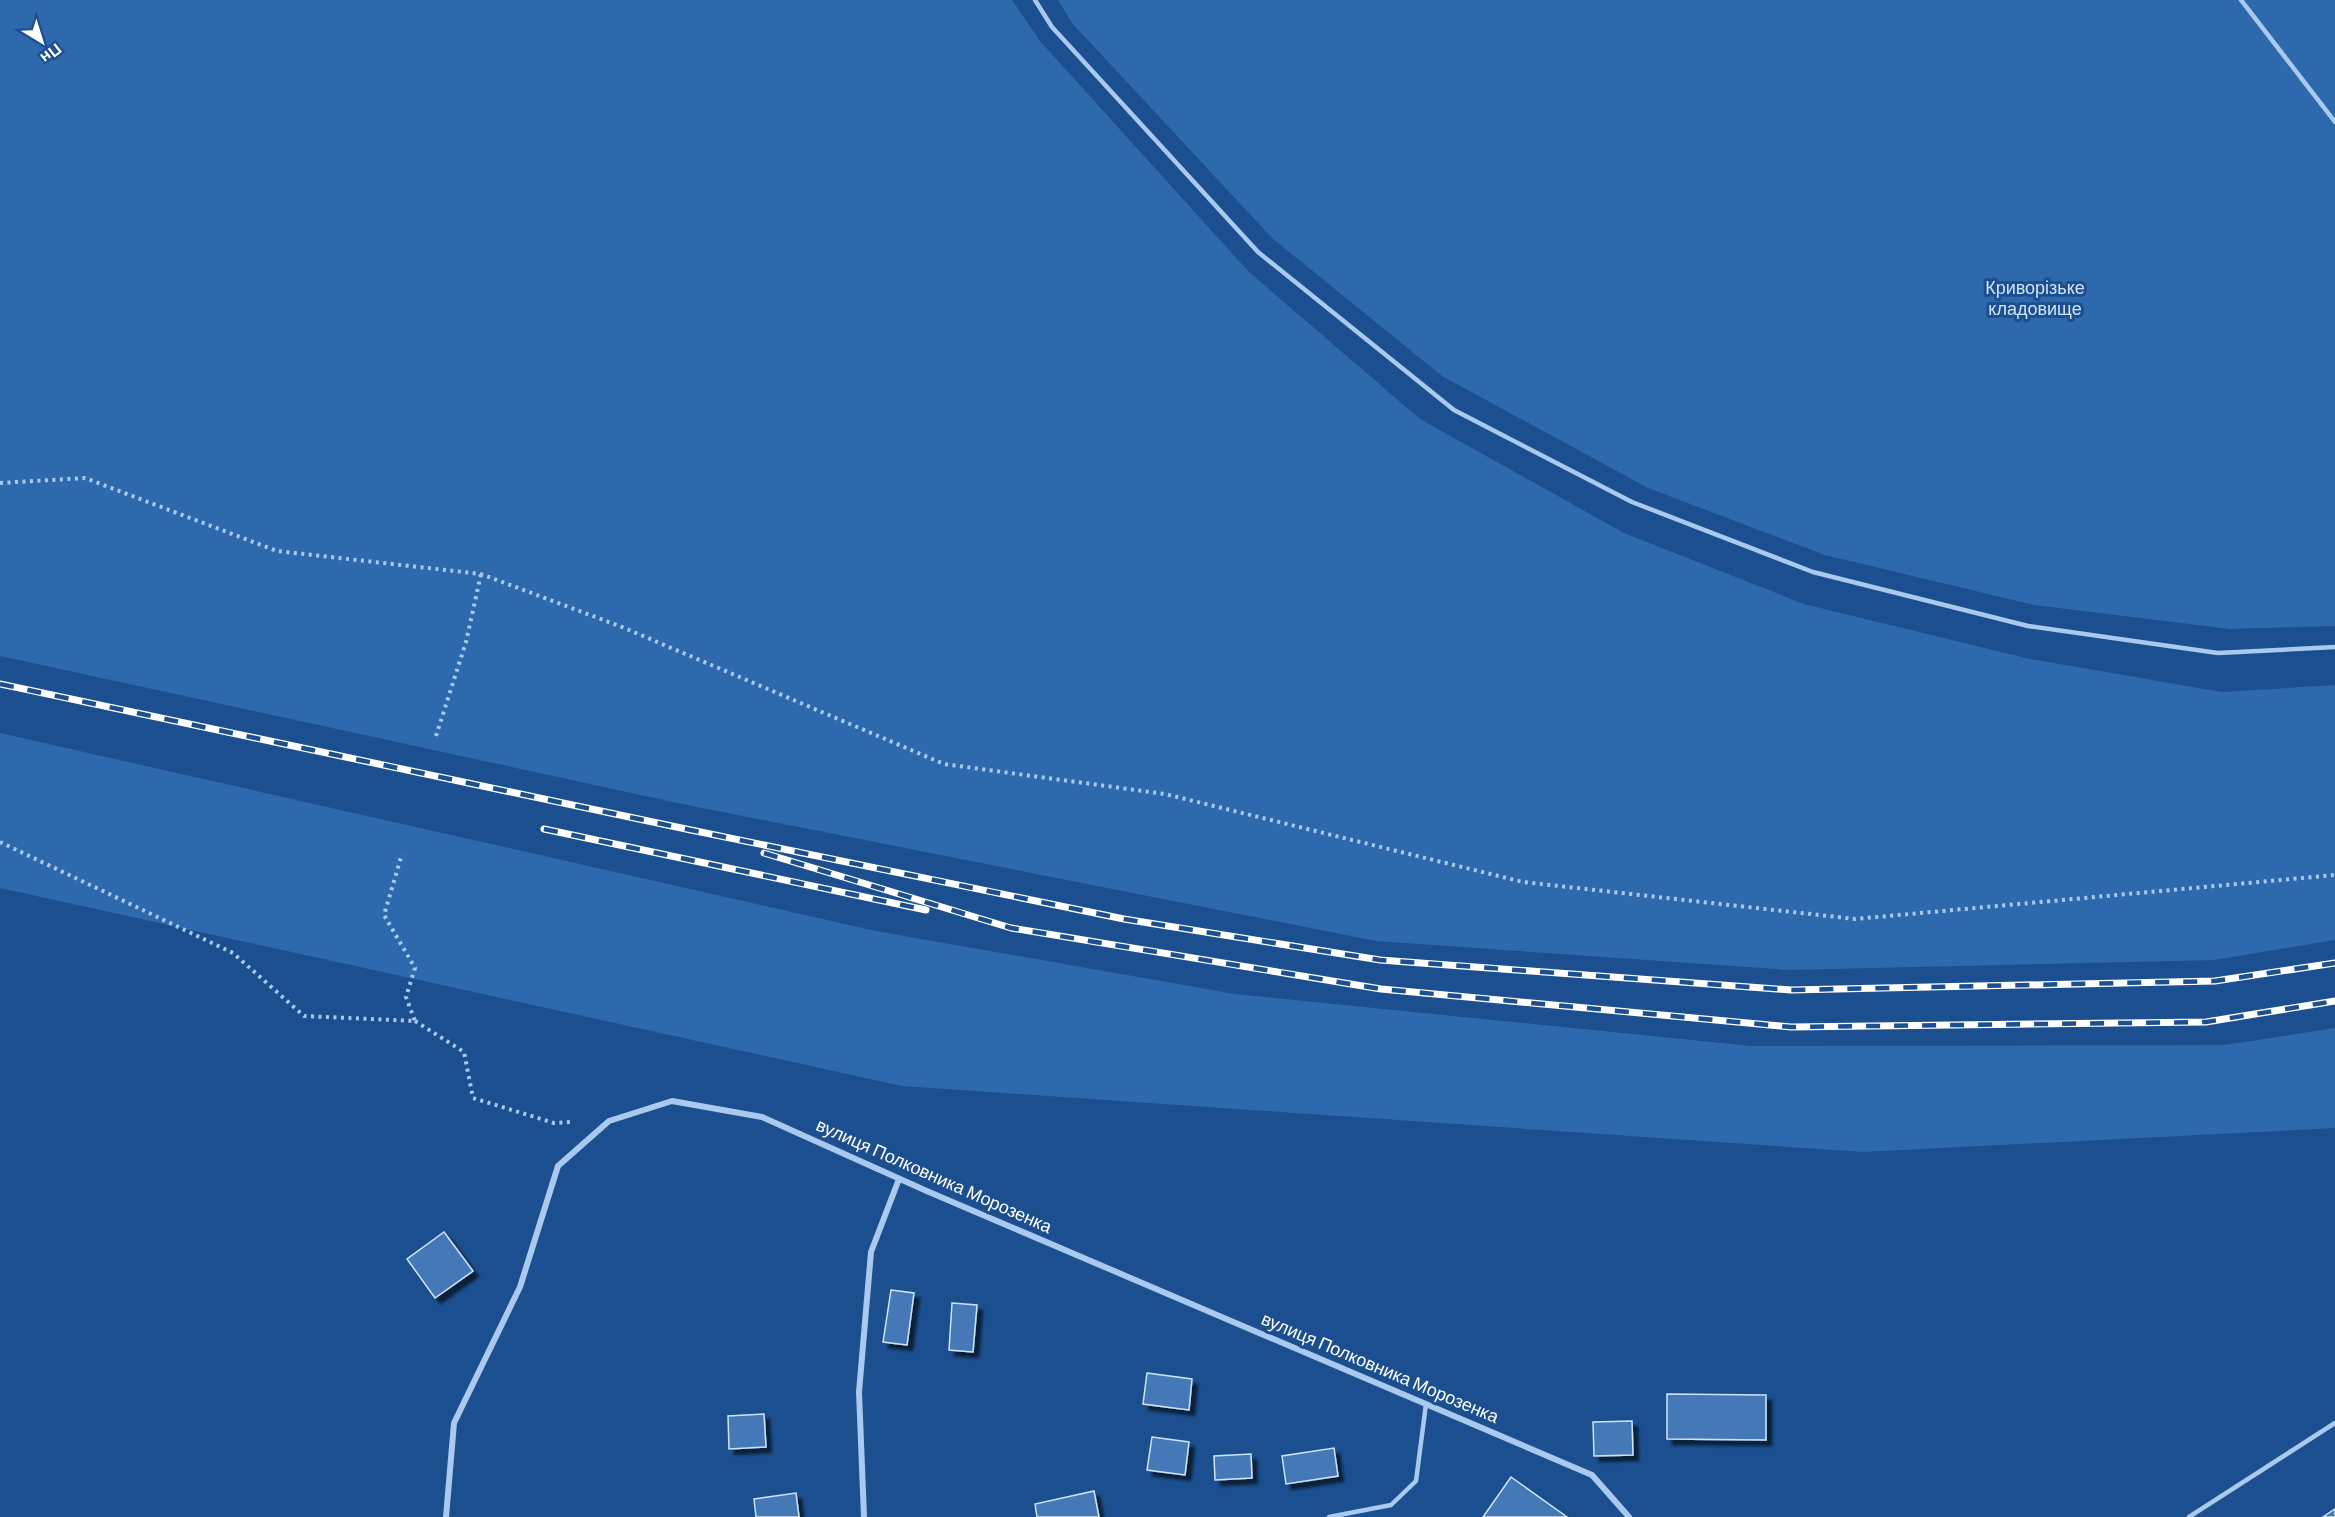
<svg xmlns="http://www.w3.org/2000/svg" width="2335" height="1517" font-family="Barlow,sans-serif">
<defs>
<filter id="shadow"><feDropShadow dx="5.5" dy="5.5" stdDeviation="1.5" flood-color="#0009"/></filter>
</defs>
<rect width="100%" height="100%" fill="#1b4f8f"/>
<!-- green -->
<g fill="#2e69ad">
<polygon points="0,0 1012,0 1040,41 1248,271 1420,419 1624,533 1804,604 2030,659 2222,692 2335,685 2335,940 2215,960 1789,970 1376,941 687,805 0,656"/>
<polygon points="1058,0 2335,0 2335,626 2230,629 2034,605 1825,555 1648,488 1442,376 1272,238 1072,23"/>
<polygon points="0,733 876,931 1235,994 1751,1046 2225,1045 2335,1028 2335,1128 1863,1152 902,1086 0,888"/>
</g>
<!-- building -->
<g fill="#4478b7" stroke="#cfe3fa" stroke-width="1.5" filter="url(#shadow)">
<polygon points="444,1232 473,1271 435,1298 407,1259"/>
<polygon points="891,1290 914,1293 907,1345 883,1342"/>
<polygon points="952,1303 977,1305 973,1352 949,1350"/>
<polygon points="1147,1373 1192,1379 1189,1410 1143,1404"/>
<polygon points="1667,1394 1766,1395 1766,1440 1667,1439"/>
<polygon points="764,1414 766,1447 729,1449 728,1416"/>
<polygon points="1632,1421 1633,1455 1594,1456 1593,1422"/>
<polygon points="1152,1437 1189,1442 1185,1475 1147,1470"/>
<polygon points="1334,1448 1338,1476 1286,1484 1282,1456"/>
<polygon points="1251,1454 1252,1478 1215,1480 1214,1456"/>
<polygon points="1511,1477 1567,1517 1483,1517"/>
<polygon points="1094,1491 1099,1517 1037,1517 1035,1504"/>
<polygon points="796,1493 799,1517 756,1517 754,1499"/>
<polygon points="2335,1509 2335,1517 2323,1517"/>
</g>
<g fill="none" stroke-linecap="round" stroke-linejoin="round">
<!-- path -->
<g stroke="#a9c9ee" stroke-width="4" stroke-dasharray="3 4.5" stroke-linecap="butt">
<polyline points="0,483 85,478 277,551 481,574 622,627 944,764 1165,794 1523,882 1855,919 2335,875"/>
<polyline points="436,736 466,642 481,574"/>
<polyline points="0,842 233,953 304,1016 415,1021 406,997 415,968 384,915 402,854"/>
<polyline points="415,1021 464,1052 473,1098 554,1123 570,1122"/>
</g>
<!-- lane -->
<g stroke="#a9c9ee" stroke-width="4.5">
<polyline points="1035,0 1052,27 1258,252 1454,410 1632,502 1813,572 2028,626 2218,653 2335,647"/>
<polyline points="2241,0 2335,122"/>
<polyline points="1329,1517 1391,1505 1416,1481 1426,1404"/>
<polyline points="2189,1517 2335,1423"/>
</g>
<!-- street -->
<g stroke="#a9c9ee" stroke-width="6">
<polyline points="446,1517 454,1423 520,1287 558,1166 609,1121 672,1101 762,1117 929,1192 1592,1475 1629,1517"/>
<polyline points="864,1517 859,1392 871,1252 899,1179"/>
</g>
<!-- rail casing -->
<g stroke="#fff" stroke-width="7">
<g id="rail">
<polyline points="0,684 686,829 1124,919 1380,960 1791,990 2215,981 2335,963"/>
<polyline points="544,829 926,910"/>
<polyline points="764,853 1011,928 1381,989 1791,1027 2206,1022 2335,1001"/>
</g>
</g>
<!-- rail -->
<use href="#rail" stroke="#1b4f8f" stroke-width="4.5" stroke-dasharray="14" stroke-linecap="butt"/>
</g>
<g text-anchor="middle" stroke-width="6" stroke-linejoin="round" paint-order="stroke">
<!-- park labels -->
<g font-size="18" fill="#cfe3fa" stroke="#1b4f8f">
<text x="2035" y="294">Криворізьке<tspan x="2035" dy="21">кладовище</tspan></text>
</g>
<!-- street labels -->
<g font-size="18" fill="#fff" stroke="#1b4f8f">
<text transform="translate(934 1176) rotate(24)" y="6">вулиця Полковника Морозенка</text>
<text transform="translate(1380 1368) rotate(23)" y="6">вулиця Полковника Морозенка</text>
</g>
</g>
<!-- north arrow -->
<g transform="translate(42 42) rotate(142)" stroke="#1b4f8f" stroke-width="4.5" paint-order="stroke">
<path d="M0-4.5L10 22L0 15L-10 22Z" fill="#ffffff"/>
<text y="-9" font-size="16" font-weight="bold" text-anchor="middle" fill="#ffffff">Пн</text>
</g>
</svg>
